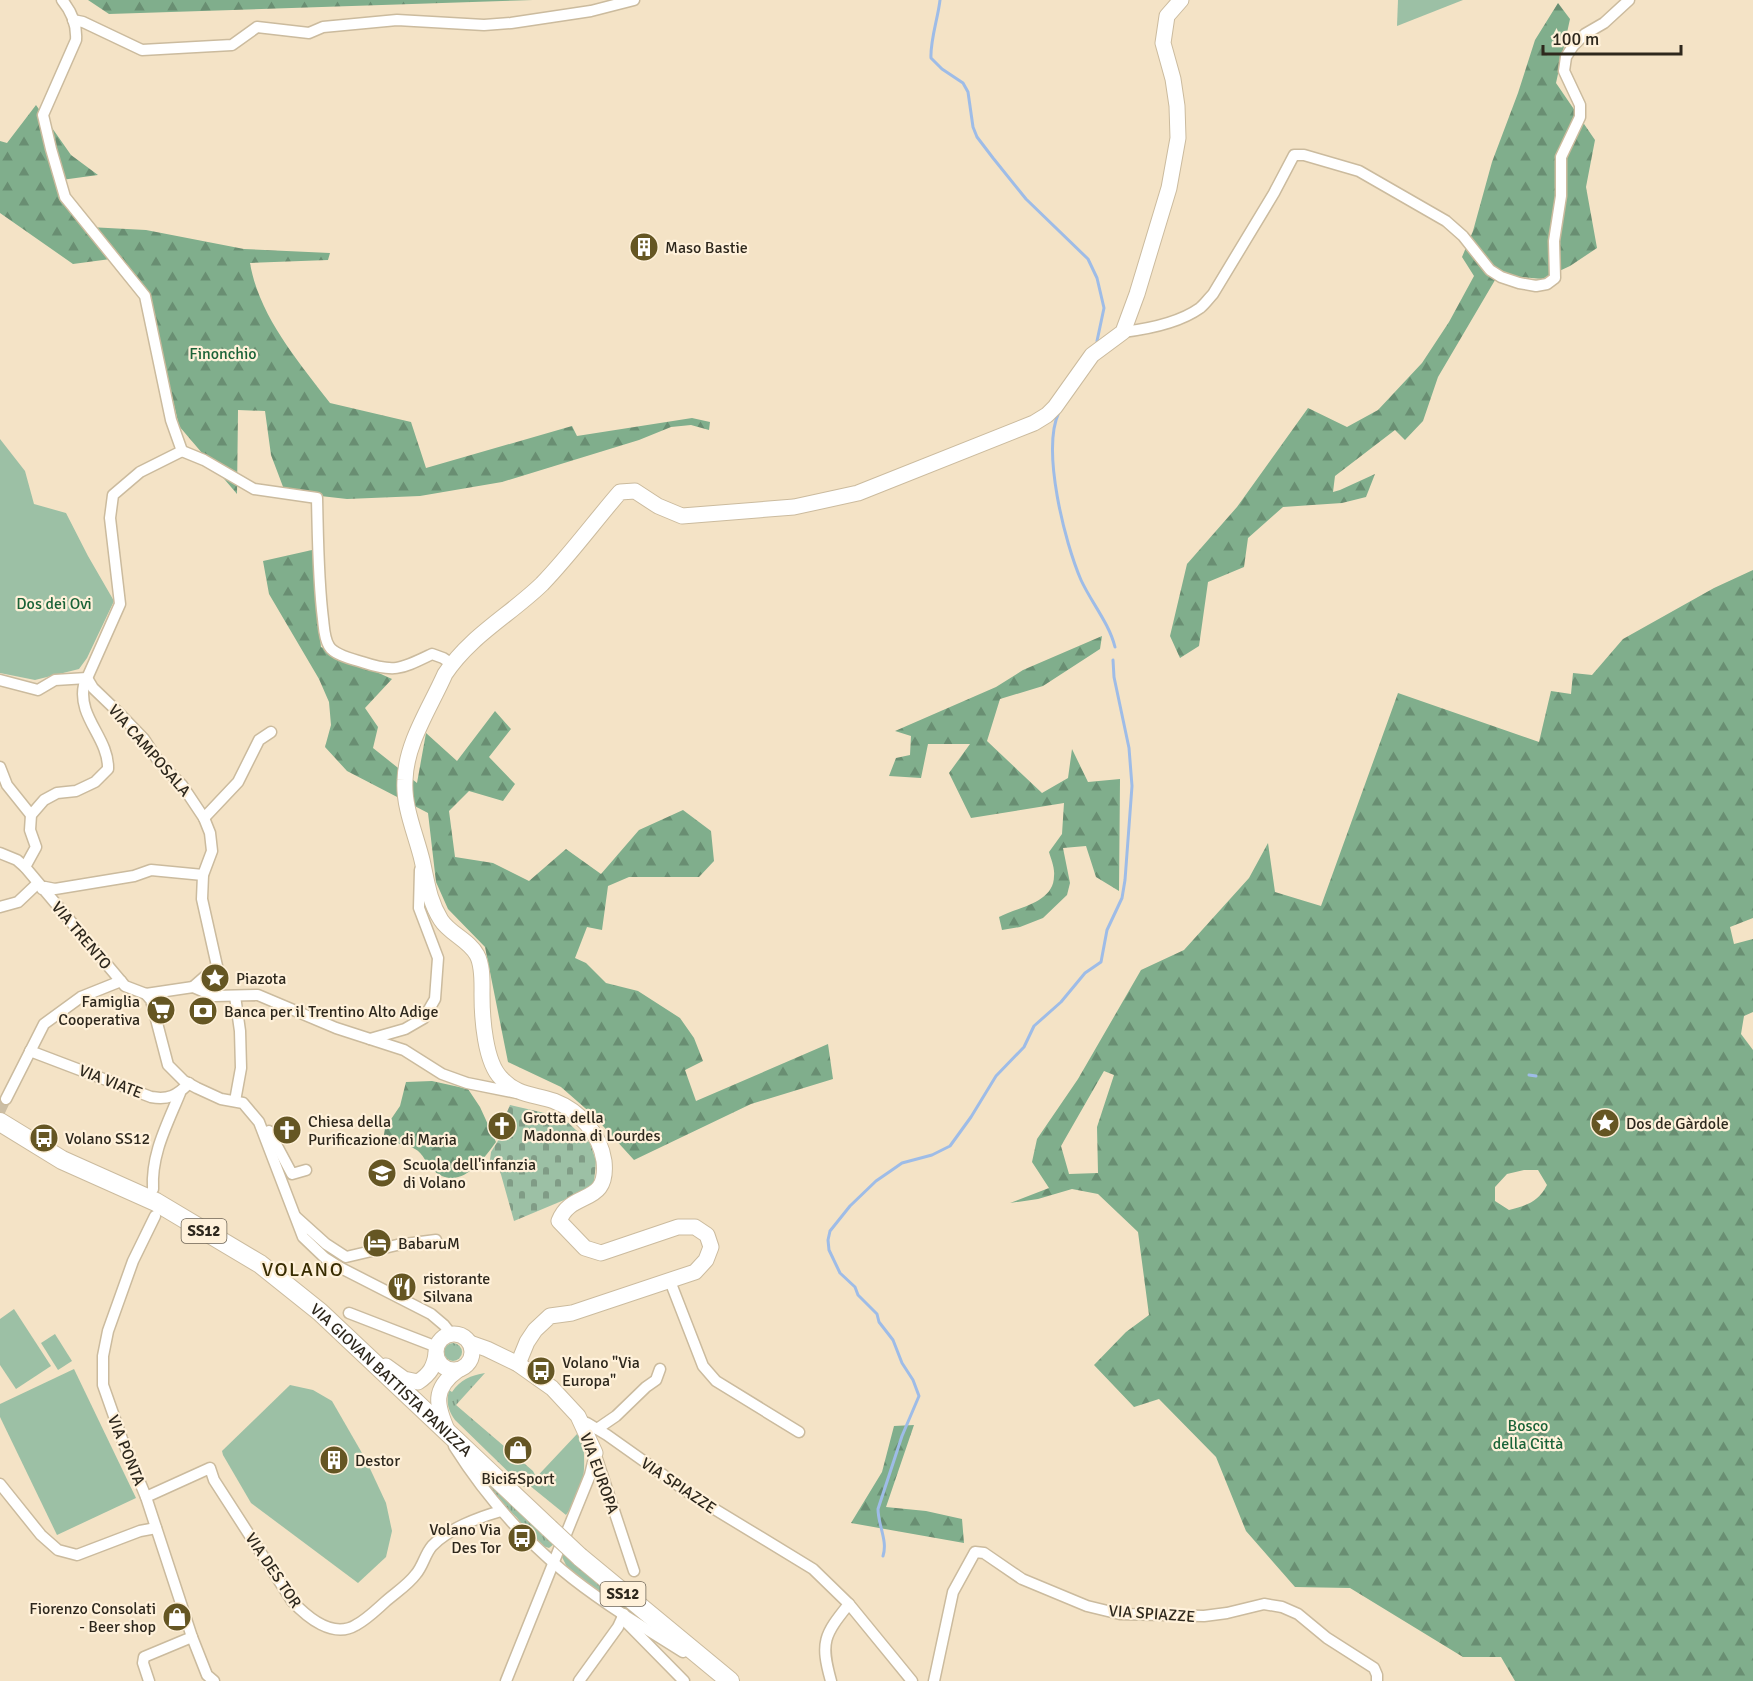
<svg xmlns="http://www.w3.org/2000/svg" width="1753" height="1681" font-family="Signika,sans-serif">
<defs>
<pattern id="grass-tufts" width="24" height="20" patternUnits="userSpaceOnUse" patternTransform="scale(1.5)"><rect width="24" height="20" fill="#9cc0a5"/><path d="M3 7l-1-3M5 7V3M7 7l1-3M15 17l-1-3M17 17v-4M19 17l1-3" fill="none" stroke="#809c86"/></pattern>
<pattern id="forest-firs" width="22" height="20" patternUnits="userSpaceOnUse" patternTransform="scale(1.5)"><rect width="22" height="20" fill="#80ae8c"/><path d="M5 1l3.5 6h-7zM16 11l3.5 6h-7z" fill="#698e72"/></pattern>
<pattern id="cemetery-stones" width="16" height="16" patternUnits="userSpaceOnUse" patternTransform="scale(1.5)"><rect width="16" height="16" fill="#9cc0a5"/><path d="M2 7V4a2 2 0 0 1 4 0v3zM10 15v-3a2 2 0 0 1 4 0v3z" fill="#809c86"/></pattern>
</defs>
<rect width="100%" height="100%" fill="#f4e3c6"/>
<!-- grass -->
<g fill="url(#grass-tufts)">
<circle cx="453" cy="1352" r="9"/>
<path d="M485,1373L456,1405L533,1471L535,1475L524,1487L455,1420C448,1410 446,1402 449,1390L452,1392C460,1380 471,1375 485,1373Z"/>
<path d="M464,1456L554,1544L549,1548C528,1543 523,1516 504,1508Z"/>
<polygon points="563,1553 615,1599 659,1633 569,1571 562,1557"/>
</g>
<!-- forest -->
<g fill="url(#forest-firs)" fill-rule="evenodd">
<polygon points="88,0 533,0 109,14"/>
<polygon points="1558,3 1570,19 1556,83 1595,140 1586,187 1597,248 1570,266 1542,279 1498,275 1438,377 1423,421 1405,440 1395,430 1335,476 1333,492 1340,490 1375,474 1366,497 1342,503 1283,507 1248,538 1244,567 1208,582 1199,646 1180,658 1170,636 1187,564 1237,507 1308,408 1347,427 1378,410 1422,363 1449,322 1474,276 1462,257 1473,231 1492,162 1518,93 1535,40"/>
<path d="M36,105L71,155L98,175L54,181L89,227L146,230L244,249L330,253L328,260L250,263C259,316 298,361 330,403L411,422L426,468L572,426L577,436L692,418L710,422L709,430L691,425L671,427L639,440L502,482L420,496L347,499L285,492L271,455L265,411L238,410L237,494L179,426L147,291L118,258L73,264L0,213V141L7,143Z"/>
<polygon points="312,550 321,647 392,679 365,708 378,727 373,748 417,783 426,733 457,761 495,711 511,729 489,757 515,784 503,801 469,791 449,811 455,857 493,863 529,881 566,849 601,874 639,830 683,810 711,831 714,861 699,877 629,877 608,886 602,930 587,927 575,958 586,963 606,983 638,991 680,1018 694,1038 703,1061 685,1070 696,1101 828,1044 833,1079 751,1104 634,1160 593,1115 561,1087 508,1062 485,947 448,909 436,882 428,813 347,771 325,747 331,725 329,702 319,679 269,594 263,561"/>
<path d="M1753,570V918L1730,927L1734,944L1753,939V1012L1744,1016L1741,1034L1753,1050V1681H1515L1501,1657H1463L1350,1588L1295,1587L1246,1531L1216,1457L1159,1399L1134,1407L1094,1365L1126,1332L1149,1315L1138,1232L1098,1194L1072,1189L1038,1199L1010,1203L1049,1188L1032,1162L1037,1139L1078,1079L1141,970L1184,950L1249,878L1268,843L1275,892L1321,906L1398,693L1539,742L1551,691L1571,694L1573,673L1592,675L1623,639L1714,588ZM1104,1071L1114,1075L1097,1127L1098,1173L1069,1174L1061,1146ZM1524,1170H1538L1547,1185C1538,1202 1528,1205 1509,1210L1495,1201V1187L1507,1174Z"/>
<path d="M1102,636L1100,649L1043,686L1000,699L987,741L1042,793L1068,778L1072,749L1088,782L1120,779L1119,891L1096,877L1086,846L1063,848L1070,883L1067,895L1043,918L1020,927L1002,930L999,917C1018,907 1054,903 1054,876C1055,868 1051,859 1049,852L1062,834L1064,803L971,818L949,773L970,744H928L921,778L889,776L896,758L910,755L911,736L895,731L996,687L1023,670Z"/>
<path d="M432,1081L468,1089L480,1107L496,1142C482,1161 459,1193 433,1170C427,1165 423,1153 415,1149C407,1144 392,1143 383,1141L385,1128L400,1106L406,1082Z"/>
<polygon points="914,1425 886,1507 926,1511 962,1519 964,1543 851,1523 882,1472 894,1426"/>
</g>
<!-- cemetery -->
<polygon fill="url(#cemetery-stones)" points="510,1105 562,1117 590,1143 596,1161 594,1183 588,1190 514,1221 500,1171 489,1167 491,1152 501,1136 499,1131"/>
<!-- park -->
<g fill="#9cc0a5">
<polygon points="1398,0 1463,0 1397,26"/>
<polygon points="0,439 25,471 34,504 66,513 88,556 114,601 87,658 79,669 35,680 0,673"/>
<polygon points="14,1309 51,1366 16,1389 0,1365 0,1319"/>
<polygon points="55,1334 72,1361 58,1370 41,1343"/>
<polygon points="74,1369 136,1498 57,1535 0,1417 0,1404"/>
<polygon points="290,1385 313,1390 332,1401 366,1460 386,1503 392,1531 386,1557 358,1583 251,1503 223,1455 222,1451"/>
<path d="M577,1434C583,1441 584,1448 584,1456C585,1481 581,1494 566,1515L529,1485Z"/>
</g>
<g fill="none" stroke-linecap="round" stroke-linejoin="round">
<!-- stream -->
<g stroke="#9ebce7" stroke-width="3">
<path d="M940,0C938,18 930,41 931,58L942,69L963,83L968,92L973,127L977,137L993,158L1026,199L1088,259L1097,278L1104,308L1097,341"/>
<path d="M1059,412C1041,450 1065,543 1081,580C1091,602 1109,623 1115,647"/>
<polyline points="1529,1075 1536,1076"/>
<path d="M883,1556C888,1541 878,1525 878,1509L902,1436L919,1396L913,1380L902,1363L893,1340L879,1322L877,1314L858,1295L855,1287L840,1273L829,1250L828,1240L830,1231L850,1206L876,1181L892,1170L902,1163L932,1155L950,1146L971,1117L996,1076L1024,1047L1034,1026L1061,1002L1085,973L1101,962L1107,930L1122,898L1125,880L1132,786L1129,748L1114,677L1113,660"/>
</g>
<!-- street-tunnel -->
<polyline stroke="#ccbea4" stroke-width="10" stroke-dasharray="10 5" stroke-linecap="butt" points="0,1112 6,1099"/>
<!-- street casing -->
<g stroke="#cbbb9e" stroke-width="13">
<g id="street">
<polyline points="73,20 83,22 142,50 232,45 257,27 309,33 323,27 397,20 484,25 511,23 591,11 634,0"/>
<path d="M1123,332C1148,329 1179,323 1200,308C1205,304 1209,298 1213,294L1274,193L1294,155H1304L1359,171L1446,221L1463,236L1490,270L1501,277L1519,283L1536,286L1547,284L1555,278L1554,241L1561,196V157L1580,117V105L1564,71L1566,57L1573,46L1585,34L1604,23L1629,0"/>
<path d="M182,451L204,460L254,489L317,498C318,538 318,579 323,619C324,627 324,638 329,646C334,655 352,659 362,662C395,673 401,669 432,654L443,658L452,664"/>
<polyline points="0,680 38,690 55,680 87,678 93,688 119,713 144,739 159,762 182,785 204,818 210,833 212,851 203,875 202,899 217,966 193,987"/>
<polyline points="0,767 7,785 31,815"/>
<polyline points="204,818 238,782 259,740 271,732"/>
<polyline points="0,853 17,860 25,867 125,986 146,994 193,987 214,996 258,995 336,1028 404,1050 442,1074 467,1083 517,1093"/>
<path d="M25,867L36,847L30,830L31,815L44,800L57,793L76,791L95,782L108,769C109,738 77,717 84,685L120,604L110,518L113,495L140,472L182,451L171,420L145,296L65,197L51,149L43,115L76,40C77,25 72,12 62,0"/>
<polyline points="42,889 45,887 55,889 134,876 151,870 203,875"/>
<polyline points="0,907 18,902 37,884"/>
<polyline points="146,994 151,1000 168,1065 184,1081 197,1088 221,1099 243,1103 259,1122 303,1237 325,1258 339,1267 431,1314 444,1325 451,1334"/>
<polyline points="235,996 240,1031 241,1068 235,1101"/>
<polyline points="370,1039 405,1029 424,1018 435,999 438,958 419,908 420,870"/>
<path d="M30,1051L151,1097C168,1100 177,1096 189,1083"/>
<polyline points="6,1099 44,1024 81,997 121,981"/>
<polyline points="269,1131 292,1174 306,1170"/>
<path d="M153,1189C151,1154 167,1125 180,1093"/>
<polyline points="155,1216 133,1261 108,1331 103,1356 103,1385 122,1439 146,1497 192,1637 207,1675 214,1681"/>
<polyline points="296,1217 326,1244 346,1257 397,1245 436,1240"/>
<polyline points="670,1281 703,1366 716,1381 799,1432"/>
<polyline points="349,1313 437,1347"/>
<polyline points="580,1421 587,1423 607,1435 693,1496 813,1569 849,1604 912,1681"/>
<polyline points="597,1429 616,1416 646,1387 656,1380 660,1369"/>
<path d="M454,1446C483,1492 520,1535 562,1570C599,1601 642,1626 683,1652"/>
<polyline points="595,1453 634,1571"/>
<polyline points="0,1484 41,1535 58,1550 77,1555 140,1531 156,1528"/>
<path d="M146,1497L210,1468L214,1480L292,1601C307,1617 333,1639 356,1625C367,1619 376,1610 385,1602C395,1593 408,1585 416,1574C423,1566 425,1554 432,1546C448,1529 479,1517 501,1511"/>
<polyline points="566,1534 590,1475 595,1454"/>
<polyline points="622,1618 684,1681"/>
<polyline points="149,1681 143,1663 144,1657 192,1637"/>
<polyline points="506,1681 559,1549"/>
<polyline points="579,1681 618,1627 624,1614"/>
<path d="M831,1681C820,1642 824,1635 849,1604"/>
<polyline points="934,1681 953,1592 975,1552 984,1553 1022,1579 1087,1606 1120,1614 1204,1616 1227,1613 1264,1604 1282,1607 1298,1614 1327,1638 1374,1668 1377,1675 1377,1681"/>
</g>
</g>
<!-- secondary casing -->
<g stroke="#cbbb9e" stroke-width="17">
<g id="secondary">
<circle cx="454" cy="1352" r="18"/>
<polyline points="470,1343 487,1349 518,1364 552,1388 578,1416 595,1453"/>
<path d="M518,1364L527,1342L535,1330L550,1316L572,1313L695,1272L706,1260L711,1247L707,1235L695,1227H678L601,1253L585,1248L559,1221C571,1189 609,1207 604,1161C600,1134 580,1111 554,1101C534,1094 517,1096 501,1078C485,1062 482,1018 482,995C482,983 483,966 477,955C469,940 450,934 441,920C429,901 427,882 422,860C416,835 403,806 405,780C406,743 430,708 445,674C470,636 510,615 542,584C570,555 594,522 620,492L635,491L658,506L682,516L794,507L858,493L1034,423L1047,415L1055,407L1092,355L1123,332L1137,294L1169,188L1178,138L1177,106L1173,79L1163,43L1167,16L1181,0"/>
<path d="M386,1366L404,1379L418,1382C430,1374 434,1367 436,1354"/>
<path d="M448,1432C436,1405 432,1389 458,1370"/>
</g>
</g>
<!-- primary casing -->
<g stroke="#cbbb9e" stroke-width="20">
<g id="primary">
<path id="s1" d="M0,1122L62,1160L156,1202L260,1264L320,1312L549,1528"/>
<polyline points="580,1557 730,1681"/>
</g>
</g>
<!-- street -->
<use href="#street" stroke="#fff" stroke-width="10"/>
<!-- secondary -->
<use href="#secondary" stroke="#fff" stroke-width="15"/>
<!-- primary -->
<use href="#primary" stroke="#fff" stroke-width="18"/>
<!-- primary-bridge casing -->
<g stroke="#cbbb9e" stroke-width="20" stroke-linecap="butt">
<polyline id="primary-bridge" points="549,1528 580,1557"/>
</g>
<!-- primary-bridge -->
<use href="#primary-bridge" stroke="#fff" stroke-width="18"/>
</g>
<!-- icons -->
<defs>
<g id="building-disc" transform="scale(1.5)"><circle r="9.5" fill="#655623" stroke="#fff1da"/><path d="M-4-6H4V6H1V3H-1V6H-4ZM-2.5-4.3h1.7v1.8h-1.7ZM.8-4.3h1.7v1.8H.8ZM-2.5-1h1.7V.8h-1.7ZM.8-1h1.7V.8H.8Z" fill="#fff"/></g>
<g id="sight-disc" transform="scale(1.5)"><circle r="9.5" fill="#655623" stroke="#fff1da"/><path d="M0-6L1.8-2.2L6-1.7L2.9 1.2L3.7 5.4L0 3.3L-3.7 5.4L-2.9 1.2L-6-1.7L-1.8-2.2Z" fill="#fff"/></g>
<g id="supermarket-disc" transform="scale(1.5)"><circle r="9.5" fill="#655623" stroke="#fff1da"/><path d="M-6-5.5h2.5l.6 2H6L4.5 2H-2.5L-4.4-4H-6ZM-1.5 3.2a1.3 1.3 0 1 0 .1 0ZM3 3.2a1.3 1.3 0 1 0 .1 0Z" fill="#fff"/></g>
<g id="bank-disc" transform="scale(1.5)"><circle r="9.5" fill="#655623" stroke="#fff1da"/><path d="M-6-4H6V4H-6ZM0-2.3a2.3 2.3 0 1 0 0 4.6a2.3 2.3 0 1 0 0-4.6Z" fill="#fff"/></g>
<g id="church-disc" transform="scale(1.5)"><circle r="9.5" fill="#655623" stroke="#fff1da"/><path d="M-1.2-6h2.4v3.5h3.3v2.4h-3.3V6h-2.4V-.1h-3.3v-2.4h3.3Z" fill="#fff"/></g>
<g id="bus-disc" transform="scale(1.5)"><circle r="9.5" fill="#655623" stroke="#fff1da"/><path d="M-5-6H5V4H4V6H2V4H-2V6H-4V4H-5ZM-3.5-4V0h7V-4ZM-3.5 1.2v1.5H-2V1.2ZM2 1.2v1.5H3.5V1.2Z" fill="#fff"/></g>
<g id="school-disc" transform="scale(1.5)"><circle r="9.5" fill="#655623" stroke="#fff1da"/><path d="M0-5L7-2L0 1L-7-2ZM-4 1L0 2.5L4 1V4Q0 6-4 4Z" fill="#fff"/></g>
<g id="hotel-disc" transform="scale(1.5)"><circle r="9.5" fill="#655623" stroke="#fff1da"/><path d="M-6-4.5h1.5V1H6V5H4.5V3h-9V5H-6ZM-4 0a1.8 1.8 0 1 1 3.6 0ZM.5 0V-2.5h3Q6-2.5 6 0Z" fill="#fff"/></g>
<g id="restaurant-disc" transform="scale(1.5)"><circle r="9.5" fill="#655623" stroke="#fff1da"/><path d="M-5-6h1v4h1v-4h1v4h1v-4h1v5L-1.5 .5V6h-2V.5L-5-1ZM5-6V6H3V1.5H1.5Q1.5-4 5-6Z" fill="#fff"/></g>
<g id="shop-disc" transform="scale(1.5)"><circle r="9.5" fill="#655623" stroke="#fff1da"/><path d="M-5-2.5h2.3a2.7 3.5 0 0 1 5.4 0H5L5.5 6h-11ZM-1.5-2.5h3a1.5 2.3 0 0 0-3 0Z" fill="#fff"/></g>
</defs>
<g fill-rule="evenodd">
<use href="#building-disc" x="644" y="247"/>
<use href="#sight-disc" x="215" y="978"/>
<use href="#supermarket-disc" x="161" y="1010"/>
<use href="#bank-disc" x="203" y="1011"/>
<use href="#sight-disc" x="1605" y="1123"/>
<use href="#church-disc" x="502" y="1126"/>
<use href="#church-disc" x="287" y="1130"/>
<use href="#bus-disc" x="44" y="1138"/>
<use href="#school-disc" x="382" y="1173"/>
<use href="#hotel-disc" x="377" y="1243"/>
<use href="#restaurant-disc" x="402" y="1287"/>
<use href="#bus-disc" x="541" y="1371"/>
<use href="#shop-disc" x="518" y="1450"/>
<use href="#building-disc" x="334" y="1460"/>
<use href="#bus-disc" x="522" y="1538"/>
<use href="#shop-disc" x="177" y="1617"/>
</g>
<g text-anchor="middle" stroke-width="4.5" stroke-linejoin="round" paint-order="stroke">
<!-- shield labels -->
<g fill="#fff1da" stroke="#6d6456" stroke-width="1.5">
<rect x="181.5" y="1219" width="45" height="24" rx="4.5"/>
<rect x="600.5" y="1582" width="45" height="24" rx="4.5"/>
</g>
<g font-size="15" font-weight="bold" fill="#2e281d">
<text x="204" y="1236">SS12</text>
<text x="623" y="1599">SS12</text>
</g>
<!-- poi labels -->
<g font-size="16" fill="#2e281d" stroke="#fff1da" text-anchor="start">
<text x="665" y="253">Maso Bastie</text>
<text x="236" y="984">Piazota</text>
<text x="140" y="1007" text-anchor="end">Famiglia<tspan x="140" dy="18">Cooperativa</tspan></text>
<text x="224" y="1017">Banca per il Trentino Alto Adige</text>
<text x="523" y="1123">Grotta della<tspan x="523" dy="18">Madonna di Lourdes</tspan></text>
<text x="308" y="1127">Chiesa della<tspan x="308" dy="18">Purificazione di Maria</tspan></text>
<text x="1626" y="1129">Dos de Gàrdole</text>
<text x="65" y="1144">Volano SS12</text>
<text x="403" y="1170">Scuola dell'infanzia<tspan x="403" dy="18">di Volano</tspan></text>
<text x="398" y="1249">BabaruM</text>
<text x="423" y="1284">ristorante<tspan x="423" dy="18">Silvana</tspan></text>
<text x="562" y="1368">Volano "Via<tspan x="562" dy="18">Europa"</tspan></text>
<text x="355" y="1466">Destor</text>
<text x="518" y="1484" text-anchor="middle">Bici&amp;Sport</text>
<text x="501" y="1535" text-anchor="end">Volano Via<tspan x="501" dy="18">Des Tor</tspan></text>
<text x="156" y="1614" text-anchor="end">Fiorenzo Consolati<tspan x="156" dy="18">- Beer shop</tspan></text>
</g>
<!-- park labels -->
<g font-size="16" fill="#1b6338" stroke="#fff1da">
<text x="223" y="359">Finonchio</text>
<text x="54" y="609">Dos dei Ovi</text>
<text x="1528" y="1431">Bosco<tspan x="1528" dy="18">della Città</tspan></text>
</g>
<!-- street labels -->
<g font-size="16" fill="#2e281d" stroke="#fff1da">
<text transform="translate(150 750) rotate(49)" y="6">VIA CAMPOSALA</text>
<text transform="translate(82 935) rotate(50)" y="6">VIA TRENTO</text>
<text transform="translate(111 1081) rotate(21)" y="6">VIA VIATE</text>
<text dy="6" stroke="none"><textPath href="#s1" startOffset="472">VIA GIOVAN BATTISTA PANIZZA</textPath></text>
<text transform="translate(127 1450) rotate(68)" y="6">VIA PONTA</text>
<text transform="translate(600 1473) rotate(70)" y="6">VIA EUROPA</text>
<text transform="translate(679 1485) rotate(34)" y="6">VIA SPIAZZE</text>
<text transform="translate(274 1570) rotate(56)" y="6">VIA DES TOR</text>
<text transform="translate(1152 1613) rotate(4)" y="6">VIA SPIAZZE</text>
</g>
<!-- quarter labels -->
<g font-size="20" letter-spacing="1.5" fill="#382c01" stroke="#fff1da">
<text x="303" y="1276">VOLANO</text>
</g>
</g>
<!-- scale -->
<path d="M1543 45v9h138v-9" fill="none" stroke="#2e281d" stroke-width="3"/>
<text x="1552" y="45" font-size="18" fill="#2e281d" stroke="#fff1da" stroke-width="4.5" paint-order="stroke">100 m</text>
</svg>
